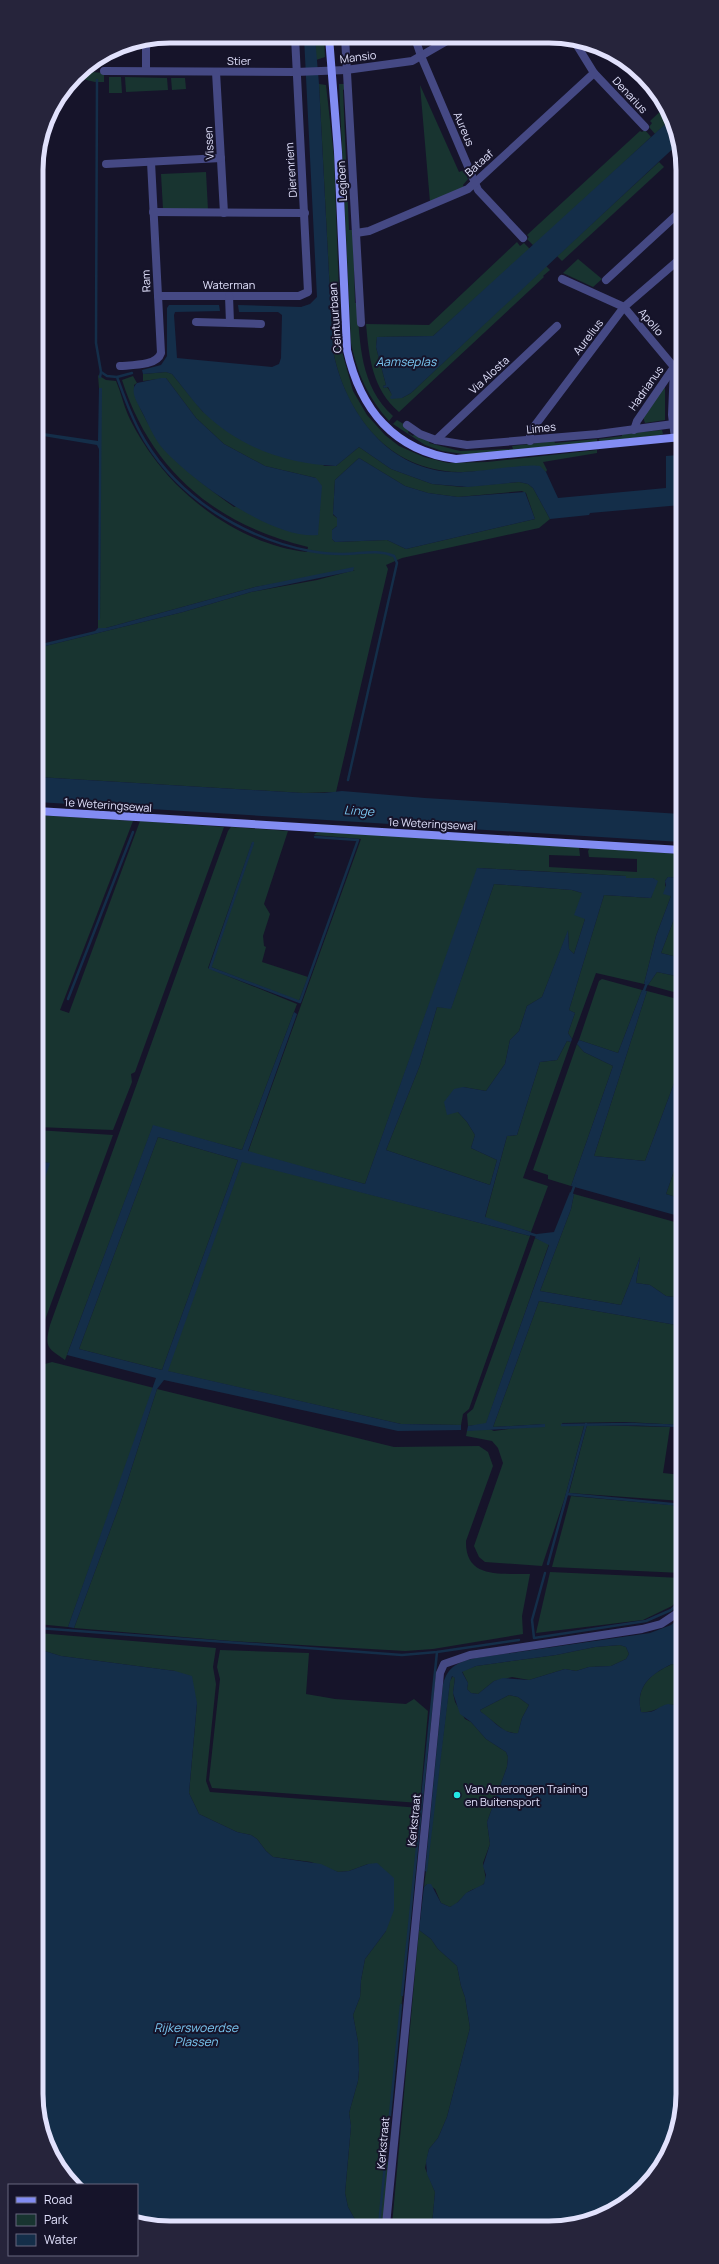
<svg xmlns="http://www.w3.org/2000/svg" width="719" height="2264" font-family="Manrope,sans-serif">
<rect width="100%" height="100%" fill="#16142a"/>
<!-- green -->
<g fill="#183430" fill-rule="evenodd">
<polygon points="315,37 324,37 325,57 316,60"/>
<polygon points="81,71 104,73 104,82 95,82 74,77"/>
<polygon points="109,77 121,77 122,93 109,93"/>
<polygon points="125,77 167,78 168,90 126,92"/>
<polygon points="171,78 185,78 186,89 172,90"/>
<path d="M319,84L326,85L334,157L341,348L353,391L367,415L385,435L399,446L424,457L448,463L487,462L597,450V453L543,462L547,470L546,472L537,466C511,466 484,473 458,472C388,470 346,415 333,351Z"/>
<path d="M339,84H345V89L343,90L349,230H353L355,303H357C360,344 360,386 393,416L389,421C368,398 357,373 351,343Z"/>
<polygon points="420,85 459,172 464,170 468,179 463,185 464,188 430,202"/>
<polygon points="666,106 672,118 655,134 649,127 652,123 650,121"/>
<polygon points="645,130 651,137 534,246 527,239 529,237 527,235 640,131 642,132"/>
<polygon points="659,162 664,167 562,261 557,256"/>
<polygon points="206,172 208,210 163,209 161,174"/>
<path d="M517,242L520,246L524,243L530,249L433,336L377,337L376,347L386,385L383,386L384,388L387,387L394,397L402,398L411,393L546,266L550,270L543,276L544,277L399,412C372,389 369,357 366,324L429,325Z"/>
<polygon points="578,259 602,279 593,287 563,273"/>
<path d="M166,372L172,374L203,412L325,466H336L359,447L391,469L432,484L462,487L519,482L528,484L533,488L550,519L539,528L402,558L386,565L388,569L336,792L303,793L37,777V648L183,612L251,592L317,580L355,570L255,587L106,628H98V620L100,619L101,388H99L98,375L106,380L116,381C121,392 123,404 128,415C134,428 143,443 151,454C185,503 247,546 307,552L308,547C216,525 151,471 122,380L133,376L137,383L134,385C135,397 138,404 143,414C164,456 197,480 234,507L316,478L265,466L224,444L196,418L166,378L143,381V374ZM359,458L405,486L428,493L458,497L522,491L526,493L535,519L406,549L387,540L335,542L332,539V530L337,526V518L333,515L335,480Z"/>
<polygon points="665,385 665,420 645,423 643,417"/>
<polygon points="397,420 410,428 408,433 413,436 415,434 430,441 429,443 460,451 507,449 513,449 512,446 554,441 555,443 597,439 597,442 476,455 463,454 442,451 425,445 393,424"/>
<polygon points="662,430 663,434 660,435 599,442 599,439 622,436 622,434"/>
<polygon points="37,815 133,821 60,1010 69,1013 140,821 224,827 135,1072 131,1074 132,1082 113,1130 37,1127"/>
<path d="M231,827L288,831L264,904L270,914L263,936L264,946L266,947L262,962L308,977L299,1001L211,967L254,842L252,843L208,968L297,1004L242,1150L153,1126L65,1360C48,1348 44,1348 50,1325L228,831Z"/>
<polygon points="318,831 579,847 580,856 549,855 549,867 637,872 637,859 589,857 588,851 590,848 681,854 681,878 668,877 665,881 665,885 671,896 656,936 644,984 596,973 572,1039 568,1033 575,1013 569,1010 604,895 651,898 656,881 653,878 626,878 626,876 478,868 365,1184 248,1152 361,839 314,835"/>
<polygon points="494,884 572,890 582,893 585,919 574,954 569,949 568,931 542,997 527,1006 519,1031 510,1040 505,1064 486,1091 463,1087 458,1112 467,1122 475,1135 471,1148 497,1160 490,1185 386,1150 420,1065 437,1007 451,1008"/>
<polygon points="681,901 681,958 661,953"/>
<polygon points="657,972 681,977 681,994 648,985"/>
<polygon points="602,979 642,990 618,1053 579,1040 599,981"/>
<polygon points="647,991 681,1000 682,1062 645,1161 594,1156"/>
<polygon points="567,1041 571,1042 523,1178 548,1186 531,1232 485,1218 507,1136 517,1135 540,1062 557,1060"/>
<polygon points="577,1044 584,1052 613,1066 571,1186 548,1179 548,1175 533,1170"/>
<polygon points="37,1130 113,1135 38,1339 37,1187 42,1187 48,1163 37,1161"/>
<polygon points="158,1137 238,1160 162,1370 79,1349"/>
<polygon points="682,1148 682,1199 666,1194"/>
<polygon points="242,1161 530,1236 469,1409 463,1414 461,1425 401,1424 167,1371"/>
<polygon points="574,1194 682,1224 682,1298 666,1296 650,1285 636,1283 640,1257 621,1305 540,1291 571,1209"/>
<polygon points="535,1238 549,1244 486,1424 468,1426 467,1414 473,1409"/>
<polygon points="539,1301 682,1326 682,1425 626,1422 562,1423 563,1426 584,1426 565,1497 542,1566 485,1562 479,1557 474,1546 503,1463 498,1448 492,1441 466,1436 467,1431 487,1428 494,1431 545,1424 493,1427"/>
<polygon points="52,1362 154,1388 68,1627 38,1624 38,1366"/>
<path d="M157,1389L394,1447L479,1446L488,1452L493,1466L466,1541C465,1580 502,1573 530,1574L522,1616L523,1634L433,1649L405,1651L231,1641L74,1628L121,1501Z"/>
<polygon points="587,1425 670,1427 663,1473 682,1475 682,1501 569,1493"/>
<polygon points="571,1496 682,1506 682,1573 552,1567"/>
<polygon points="550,1572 682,1578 682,1595 672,1606 643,1620 536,1633"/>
<polygon points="38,1633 216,1648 213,1667 216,1684 206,1781 210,1792 421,1808 386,2163 390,2160 383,2225 358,2225 348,2207 345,2193 351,2126 349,2113 358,2081 359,2071 358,2042 353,2015 360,1997 361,1980 365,1959 386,1931 368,1864 349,1871 338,1872 311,1862 273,1857 266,1851 257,1839 251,1835 237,1832 199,1814 189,1793 197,1703 175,1671 61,1656 38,1649"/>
<polygon points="620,1645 626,1647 629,1654 626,1659 611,1666 589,1667 576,1671 565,1669 529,1680 512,1677 494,1681 478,1694 471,1693 467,1689 468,1683 462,1671 476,1666 556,1655 595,1647"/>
<polygon points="220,1650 309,1653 306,1694 335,1699 406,1704 414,1699 428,1711 420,1803 212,1788 209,1780 220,1679 217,1667"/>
<path d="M672,1664L682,1666V1704L680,1706C664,1701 656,1714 641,1712C635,1686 651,1674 672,1664Z"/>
<path d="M453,1676L455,1678L453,1693L455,1702L465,1719L471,1722L486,1739L506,1752L508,1757L507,1767L487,1822L490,1844L483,1863L486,1880C482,1889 475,1887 468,1892C461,1897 459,1904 450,1907L441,1903L435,1889L427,1884L424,1887L450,1681Z"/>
<polygon points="509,1695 518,1697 529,1705 522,1718 518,1734 505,1731 481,1712 480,1710"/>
<polygon points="419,1930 431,1939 438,1949 457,1966 461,1986 465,1997 470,2028 447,2117 438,2138 429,2149 425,2168 435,2192 432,2225 392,2225"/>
</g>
<!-- water -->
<g fill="#142e49" fill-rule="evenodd">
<path d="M304,37H315L319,84L333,351C346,415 392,476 464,472C480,472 528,463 540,466L546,472L558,498L666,488V456L679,455L681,505L590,513L589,515L550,519L533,488L528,484L519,482L468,487L432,484L391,469L359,447L336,466C286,464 239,447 203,412C192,400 182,386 172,374L166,372L143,374L142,370L161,365L167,356V308L169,305H219L220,311L175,312L174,315L177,358L272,367L279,364L281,358L282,315L278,312H239L238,305L301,307L310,304L317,297Z"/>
<polygon points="672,118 680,142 411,393 402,398 391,399 390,397 392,395 388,387 384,388 383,386 386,385 376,347 377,337 433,336"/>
<path d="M161,378H166L196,418L224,444L265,466L316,478L322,486L318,535C273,540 194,482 164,450C154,439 148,423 141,410C137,402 129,390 137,383Z"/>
<polygon points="99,388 102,388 100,620 98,620 99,449 97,445 37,435 37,432 98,441"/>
<polygon points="359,458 405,486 428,493 458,497 525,492 535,519 406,549 387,540 335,542 332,539 332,530 337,526 337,518 333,514 335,480"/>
<polygon points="354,567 353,571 251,592 183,612 37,648 37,645 95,631 98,628 106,628 255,587"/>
<polygon points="37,777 303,793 324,793 342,791 425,798 681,814 681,842 37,802"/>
<path d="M477,868L626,876V878H653L658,881L651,898L604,895L569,1010L575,1013L568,1033L572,1039L571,1042L567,1041L557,1060L540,1062L517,1135L507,1136L485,1217L531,1232L530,1236L242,1162L168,1371L401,1424L461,1425V1430L398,1431L164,1380L157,1389L121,1501L77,1620L74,1628L68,1627L156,1378L67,1355L153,1125L242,1150L294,1012L297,1014L248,1151L365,1184ZM494,884L572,890L582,893L574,915L585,919L574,954L569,949L568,930L542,997L527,1006L519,1031L510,1040L505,1064L486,1091L463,1087L454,1089L444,1102L447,1115L458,1112L467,1122L475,1135L471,1148L497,1160L490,1185L386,1150L420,1065L437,1007L451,1009ZM158,1137L238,1160L162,1370L79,1349Z"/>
<polygon points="668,877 681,878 681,901 661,953 681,958 681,977 657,972 648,985 644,984 656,936 671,896 663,894 666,886 665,881"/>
<polygon points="642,990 647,991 594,1156 645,1161 682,1062 682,1148 666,1194 682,1199 682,1217 571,1186 613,1066 584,1052 577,1044 579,1040 618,1053"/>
<polygon points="37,1161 50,1163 42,1187 37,1187"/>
<polygon points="570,1192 574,1194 571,1209 540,1291 621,1305 640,1257 636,1283 650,1285 666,1296 682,1298 682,1326 539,1301 493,1427 545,1424 545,1427 467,1431 468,1426 486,1423 549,1245 535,1238 537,1234 554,1232"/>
<path d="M682,1615V1666L672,1664C651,1674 635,1686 641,1712C655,1714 656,1707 668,1704L680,1706L682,1704L683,2103L673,2145L650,2183L616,2210L575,2225H432L435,2192L427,2174L426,2161L429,2149L438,2138L447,2117L470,2028L465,1997L461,1986L457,1966L438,1949L431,1939L419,1930L424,1887L427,1884H431L441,1903L450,1907L458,1902L466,1893L484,1884L486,1875L483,1866L490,1844L487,1822L507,1767L508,1757L506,1752L486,1739L471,1722L460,1714L453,1693L455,1678L452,1676L450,1682L427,1872L425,1871L443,1684C448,1666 458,1662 476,1658L650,1633L671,1625ZM620,1645L626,1647L629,1654L626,1659L611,1666L589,1667L576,1671L565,1669L529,1680L503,1678L494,1681L478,1694L471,1693L467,1689L468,1683L462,1672L476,1666L556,1655L595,1647ZM509,1695L518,1697L529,1705L522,1718L518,1733C505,1736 492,1719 481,1712L480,1710Z"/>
<polygon points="38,1649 61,1656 175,1671 192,1676 197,1703 189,1793 199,1814 237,1832 251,1835 257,1839 266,1851 273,1857 321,1864 338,1872 349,1871 368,1864 377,1863 394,1878 394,1910 386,1931 365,1959 361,1980 360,1997 353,2015 358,2042 359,2070 358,2081 349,2113 351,2126 345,2193 348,2207 358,2225 144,2225 137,2223 137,2185 72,2185 50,2154 39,2120"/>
</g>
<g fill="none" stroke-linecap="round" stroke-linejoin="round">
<!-- stream -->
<g stroke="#142e49" stroke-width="2.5">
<path d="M97,80L96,343L101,372L107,376L117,377C125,399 133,421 145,441C180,499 244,538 310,551C320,553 333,554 343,554C361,554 377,549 394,556L397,563L348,780"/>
<polyline points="100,377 101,372"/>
<polyline points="117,377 132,373"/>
<polyline points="253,843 210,968 300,1002 358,840 315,837"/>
<polyline points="643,993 647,983"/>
<polyline points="68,999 133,832"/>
<polyline points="571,1195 575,1184"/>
<polyline points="528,1233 538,1236"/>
<polyline points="562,1425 630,1424 682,1426"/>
<polyline points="567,1494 682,1505"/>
<polyline points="548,1564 586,1424"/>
<polyline points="545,1573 532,1620 534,1638 646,1621 671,1610 682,1600"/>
<polyline points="38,1628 402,1655 437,1652 519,1640"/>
<polyline points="402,1995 437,1652"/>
<polyline points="379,2225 401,2005"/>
</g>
<!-- street -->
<g stroke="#454984" stroke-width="8">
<polyline points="345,37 361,323"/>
<polyline points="415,38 421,56 478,190 523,238"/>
<polyline points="573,39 594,73 645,127"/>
<polyline points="146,70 146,41"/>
<polyline points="104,71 296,72 346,70 412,61 452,38"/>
<polyline points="216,72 224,213"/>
<polyline points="106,164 221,158"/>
<polyline points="153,212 305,213"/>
<polyline points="356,233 369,231 468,189 594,73"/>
<polyline points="562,279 624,307 674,367 672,415 675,438"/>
<polyline points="606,280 681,211"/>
<polyline points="158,296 299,296 308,292 295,37"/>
<polyline points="229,296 230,323"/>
<polyline points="196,322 261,324"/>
<path d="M120,366C132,365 157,366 161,353L151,162"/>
<polyline points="407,425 420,434 436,440 467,445 598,434 681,423"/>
<polyline points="634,430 637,421 674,367 681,361"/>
<polyline points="436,440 557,326"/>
<polyline points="530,441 530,432 624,307 681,258"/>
<polyline points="386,2225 440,1673 444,1664 470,1655 642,1629 661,1624 682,1610"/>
</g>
<!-- secondary -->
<g stroke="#828cf2" stroke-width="8">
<path d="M329,37L338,152L347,350C360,409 394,451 456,459L681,437"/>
<polyline points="37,811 681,850"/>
</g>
</g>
<!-- markers -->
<circle fill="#22e7e5" stroke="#16142a" stroke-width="1.5" cx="457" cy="1795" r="4"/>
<g text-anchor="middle" stroke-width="4" stroke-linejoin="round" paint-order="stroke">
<!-- street labels -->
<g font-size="11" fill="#e1e1fc" stroke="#16142a">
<text transform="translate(358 57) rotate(-7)" y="4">Mansio</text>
<text x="239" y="65">Stier</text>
<text transform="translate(630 95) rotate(47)" y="4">Denarius</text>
<text transform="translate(464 129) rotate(67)" y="4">Aureus</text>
<text transform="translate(209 143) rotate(-93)" y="4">Vissen</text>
<text transform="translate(479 163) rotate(-42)" y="4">Bataaf</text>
<text transform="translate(291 170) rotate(-94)" y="4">Dierenriem</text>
<text transform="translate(342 181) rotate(-93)" y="4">Legioen</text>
<text transform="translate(146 281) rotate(-93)" y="4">Ram</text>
<text x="229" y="289">Waterman</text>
<text transform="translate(335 318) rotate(-94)" y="4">Ceintuurbaan</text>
<text transform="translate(651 322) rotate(50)" y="4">Apollo</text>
<text transform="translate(588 337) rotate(-53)" y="4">Aurelius</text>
<text transform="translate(489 375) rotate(-43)" y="4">Via Alosta</text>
<text transform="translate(646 388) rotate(-55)" y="4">Hadrianus</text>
<text transform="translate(541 428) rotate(-6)" y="4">Limes</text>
<text transform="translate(108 805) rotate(4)" y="4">1e Weteringsewal</text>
<text transform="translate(432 824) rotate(3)" y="4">1e Weteringsewal</text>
<text transform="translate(414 1820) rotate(-84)" y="4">Kerkstraat</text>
<text transform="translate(383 2143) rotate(-85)" y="4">Kerkstraat</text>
</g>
<!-- poi labels -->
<g font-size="11" fill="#e1e1fc" stroke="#16142a" text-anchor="start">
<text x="465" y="1793">Van Amerongen Training<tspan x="465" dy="13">en Buitensport</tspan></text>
</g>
<!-- water labels -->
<g font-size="12" font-style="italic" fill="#7ac7f1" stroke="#16142a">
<text x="406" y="366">Aamseplas</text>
<text transform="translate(359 811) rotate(3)" y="4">Linge</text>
<text x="196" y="2032">Rijkerswoerdse<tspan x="196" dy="14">Plassen</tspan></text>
</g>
</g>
<!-- crop -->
<path d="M0 0H719V2264H0ZM170 43H549A127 127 0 0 1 676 170V2094A127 127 0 0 1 549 2221H170A127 127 0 0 1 43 2094V170A127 127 0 0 1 170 43Z" fill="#26243b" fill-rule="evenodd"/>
<path fill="none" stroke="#e1e1fc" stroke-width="5" d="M170 43H549A127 127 0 0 1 676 170V2094A127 127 0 0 1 549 2221H170A127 127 0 0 1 43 2094V170A127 127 0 0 1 170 43Z"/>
<!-- legend -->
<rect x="8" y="2184" width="130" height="72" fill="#16142a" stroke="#67667e"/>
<rect x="16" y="2197" width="20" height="6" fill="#828cf2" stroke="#67667e"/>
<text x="44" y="2204" font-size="12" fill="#e1e1fc">Road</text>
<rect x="16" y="2214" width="20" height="12" fill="#183430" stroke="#67667e"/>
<text x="44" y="2224" font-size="12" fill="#e1e1fc">Park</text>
<rect x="16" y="2234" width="20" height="12" fill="#142e49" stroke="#67667e"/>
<text x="44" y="2244" font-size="12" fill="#e1e1fc">Water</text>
</svg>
